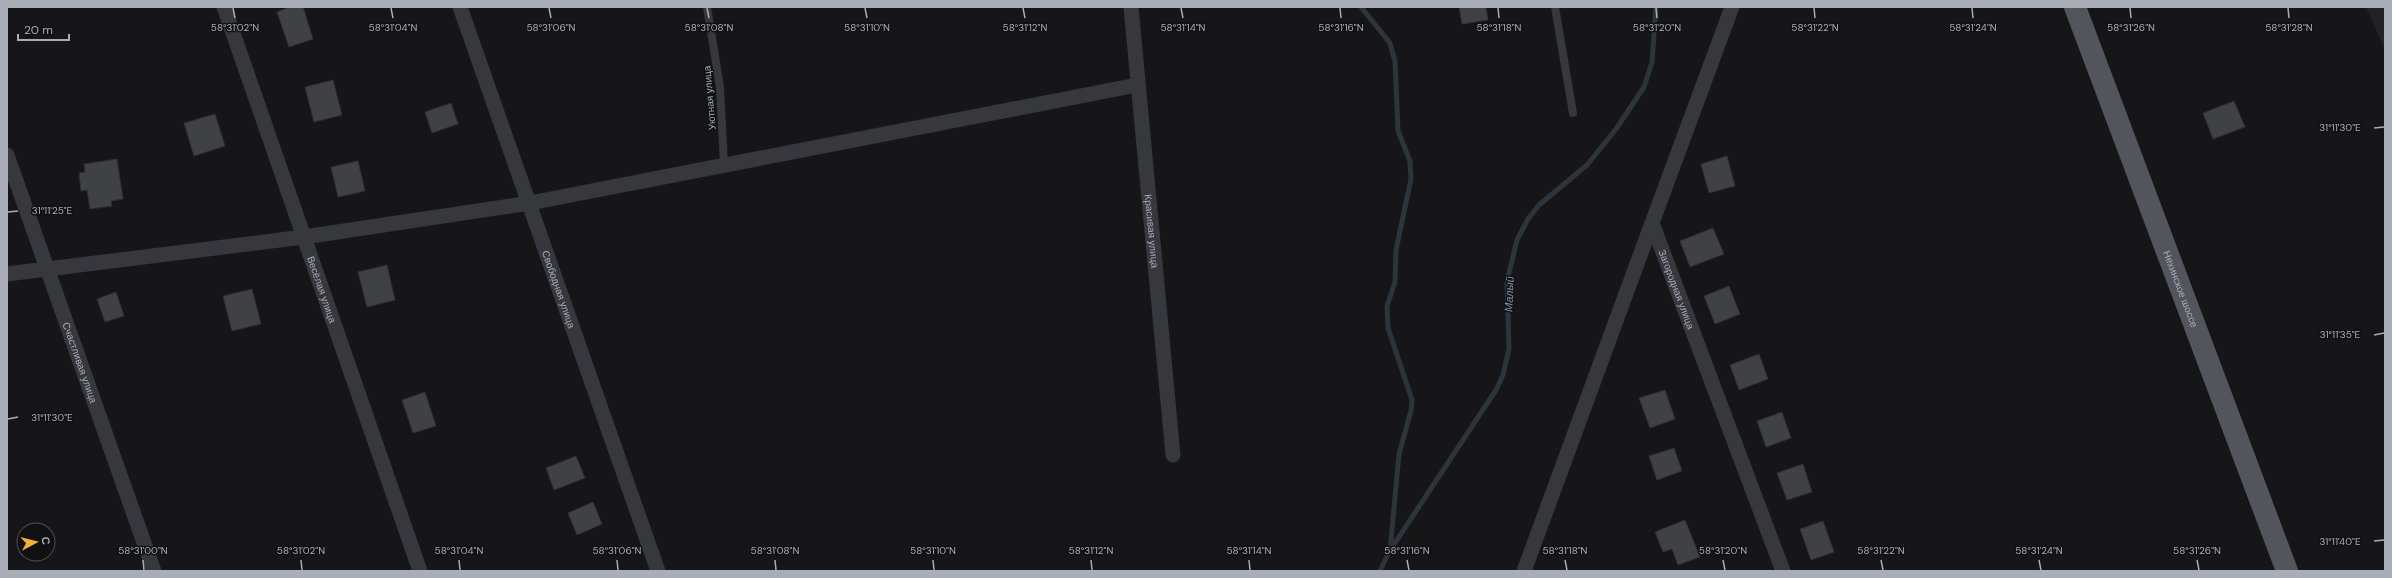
<svg xmlns="http://www.w3.org/2000/svg" width="2392" height="578" font-family="'DM Sans',sans-serif">
<rect width="100%" height="100%" fill="#161618"/>
<!-- built -->
<polygon fill="#222225" points="2366,7 2385,7 2385,50"/>
<g fill="none" stroke-linecap="round" stroke-linejoin="round">
<!-- stream -->
<g stroke="#2c353c" stroke-width="5">
<polyline points="1361,7 1390,43 1395,61 1398,131 1410,161 1411,179 1396,250 1395,282 1387,306 1388,328 1412,400 1411,411 1399,454 1390,551"/>
<polyline points="1380,571 1389,552 1496,390 1503,375 1509,349 1507,281 1517,240 1528,219 1539,205 1587,165 1616,129 1644,87 1652,62 1656,7"/>
</g>
</g>
<!-- building -->
<g fill="#404145" stroke="#303034">
<polygon points="290,7 303,7 313,39 289,47 277,12"/>
<polygon points="1459,7 1486,7 1488,20 1462,24"/>
<polygon points="333,80 342,115 314,122 305,87"/>
<polygon points="2234,101 2245,127 2213,139 2203,113"/>
<polygon points="451,103 458,124 432,133 425,112"/>
<polygon points="215,114 225,146 194,156 184,123"/>
<polygon points="1727,156 1735,186 1709,193 1701,164"/>
<polygon points="117,159 123,199 111,201 112,206 90,209 87,190 81,191 79,173 85,172 84,164"/>
<polygon points="358,161 365,191 338,197 331,167"/>
<polygon points="1713,228 1724,254 1690,267 1680,241"/>
<polygon points="387,265 395,300 367,307 358,272"/>
<polygon points="1729,286 1740,314 1715,324 1704,296"/>
<polygon points="252,289 261,324 232,331 223,296"/>
<polygon points="116,292 124,316 105,322 97,299"/>
<polygon points="1759,354 1768,379 1739,390 1730,365"/>
<polygon points="1665,390 1675,419 1650,428 1639,398"/>
<polygon points="425,392 436,426 413,433 402,400"/>
<polygon points="1782,412 1791,438 1766,447 1757,421"/>
<polygon points="1674,448 1682,471 1657,480 1649,456"/>
<polygon points="576,456 585,478 554,490 546,468"/>
<polygon points="1803,464 1812,492 1787,500 1777,473"/>
<polygon points="593,502 602,524 577,535 568,513"/>
<polygon points="1685,520 1700,557 1678,565 1672,549 1663,552 1655,532"/>
<polygon points="1823,521 1834,552 1811,560 1800,529"/>
</g>
<g fill="none" stroke-linecap="round" stroke-linejoin="round">
<!-- lane -->
<g stroke="#37383d" stroke-width="8">
<polyline points="707,7 720,87 724,165"/>
<polyline points="1555,7 1573,113"/>
</g>
<!-- street -->
<g stroke="#37383d" stroke-width="15">
<path id="s1" d="M224,7L420,571"/>
<path id="s2" d="M460,7L658,571"/>
<path id="s3" d="M1131,7L1173,455"/>
<path id="s4" d="M1732,7L1652,223L1783,571"/>
<path id="s5" d="M7,155L154,571"/>
<polyline points="7,274 304,237 530,203 1137,85"/>
<polyline points="1524,571 1652,223"/>
</g>
<!-- primary -->
<path stroke="#53555c" stroke-width="22" id="s6" d="M2075,7L2287,571"/>
</g>
<!-- ticks -->
<path fill="none" stroke="#a8adb8" stroke-width="1.5" d="M233,8L235,18M391,8L393,18M549,8L551,18M707,8L709,18M865,8L867,18M1023,8L1025,18M1181,8L1183,18M1340,8L1341,18M1498,8L1499,18M1656,8L1657,18M1814,8L1815,18M1972,8L1973,18M2130,8L2131,18M2288,8L2289,18M2374,128L2384,127M8,212L18,211M2374,335L2384,333M8,419L18,417M2374,541L2384,540M143,560L144,570M301,560L302,570M459,560L460,570M617,560L618,570M775,560L776,570M933,560L934,570M1091,560L1092,570M1249,560L1250,570M1407,560L1409,570M1565,560L1567,570M1723,560L1725,570M1881,560L1883,570M2039,560L2041,570M2197,560L2199,570"/>
<g text-anchor="middle" stroke-width="3" stroke-linejoin="round" paint-order="stroke">
<!-- street labels -->
<g font-size="10" fill="#a8adb8" stroke="#111113">
<text transform="translate(709 98) rotate(-95)" y="4">Уютная улица</text>
<text dy="4" stroke="none"><textPath href="#s3" startOffset="225">Красивая улица</textPath></text>
<text dy="4" stroke="none"><textPath href="#s1" startOffset="299">Весёлая улица</textPath></text>
<text dy="4" stroke="none"><textPath href="#s2" startOffset="299">Свободная улица</textPath></text>
<text dy="4" stroke="none"><textPath href="#s4" startOffset="301">Загородная улица</textPath></text>
<text dy="4" stroke="none"><textPath href="#s6" startOffset="301">Нехинское шоссе</textPath></text>
<text dy="4" stroke="none"><textPath href="#s5" startOffset="220">Счастливая улица</textPath></text>
</g>
<!-- water labels -->
<g font-size="11" font-style="italic" fill="#7f9bb3" stroke="#111113">
<text transform="translate(1509 294) rotate(-88)" y="4">Малый</text>
</g>
</g>
<g font-size="10" text-anchor="middle" fill="#a8adb8" stroke="#111113" stroke-width="3" stroke-linejoin="round" paint-order="stroke">
<text x="235" y="31">58°31'02"N</text>
<text x="393" y="31">58°31'04"N</text>
<text x="551" y="31">58°31'06"N</text>
<text x="709" y="31">58°31'08"N</text>
<text x="867" y="31">58°31'10"N</text>
<text x="1025" y="31">58°31'12"N</text>
<text x="1183" y="31">58°31'14"N</text>
<text x="1341" y="31">58°31'16"N</text>
<text x="1499" y="31">58°31'18"N</text>
<text x="1657" y="31">58°31'20"N</text>
<text x="1815" y="31">58°31'22"N</text>
<text x="1973" y="31">58°31'24"N</text>
<text x="2131" y="31">58°31'26"N</text>
<text x="2289" y="31">58°31'28"N</text>
<text x="2340" y="131">31°11'30"E</text>
<text x="52" y="214">31°11'25"E</text>
<text x="2340" y="338">31°11'35"E</text>
<text x="52" y="421">31°11'30"E</text>
<text x="2340" y="545">31°11'40"E</text>
<text x="143" y="554">58°31'00"N</text>
<text x="301" y="554">58°31'02"N</text>
<text x="459" y="554">58°31'04"N</text>
<text x="617" y="554">58°31'06"N</text>
<text x="775" y="554">58°31'08"N</text>
<text x="933" y="554">58°31'10"N</text>
<text x="1091" y="554">58°31'12"N</text>
<text x="1249" y="554">58°31'14"N</text>
<text x="1407" y="554">58°31'16"N</text>
<text x="1565" y="554">58°31'18"N</text>
<text x="1723" y="554">58°31'20"N</text>
<text x="1881" y="554">58°31'22"N</text>
<text x="2039" y="554">58°31'24"N</text>
<text x="2197" y="554">58°31'26"N</text>
</g>
<!-- border -->
<rect width="2392" height="578" fill="none" stroke="#a8adb8" stroke-width="16"/>
<!-- north arrow -->
<g transform="translate(36 542) rotate(83)"><circle r="19" fill="#111113" stroke="#4d4f55"/>
<path d="M0-3L7 15L0 10L-7 15Z" fill="#f2b134"/>
<text y="-6" font-size="11" font-weight="bold" text-anchor="middle" fill="#a8adb8">С</text>
</g>
<!-- scale -->
<path d="M18 34v6h51v-6" fill="none" stroke="#a8adb8" stroke-width="2"/>
<text x="24" y="34" font-size="12" fill="#a8adb8" stroke="#111113" stroke-width="3" paint-order="stroke">20 m</text>
</svg>
